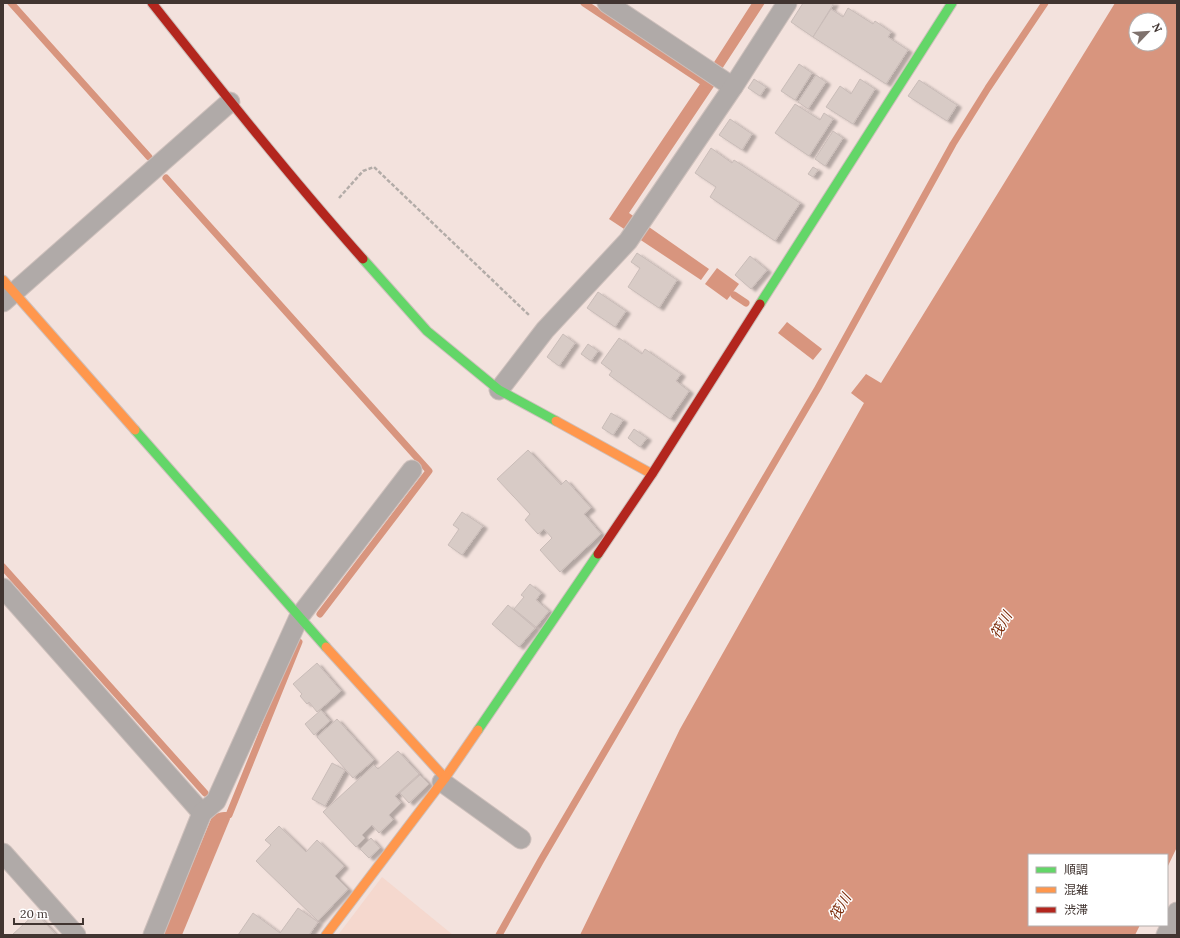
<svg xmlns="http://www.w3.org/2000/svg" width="1180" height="938" font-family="Lora,'Noto Sans JP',serif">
<defs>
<filter id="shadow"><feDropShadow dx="4.5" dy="2.5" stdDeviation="1" flood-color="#0004"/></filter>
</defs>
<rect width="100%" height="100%" fill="#f3e2dd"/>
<!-- built -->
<polygon fill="#f5d8ce" points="382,877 453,935 338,935"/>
<!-- water -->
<g fill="#d8957e" fill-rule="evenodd">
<polygon points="752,3 765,3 722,69 723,73 629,213 709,269 701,280 609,219 702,81"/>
<path d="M1115,3H1177V847L1167,868V855H1029V925H1140L1135,935H580L680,729L864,403L851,393L866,374L881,383ZM1136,20H1160V44H1136Z"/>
<polygon points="717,268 739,284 727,300 705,284"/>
<polygon points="787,322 822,349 813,360 778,333"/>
<polygon points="228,812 230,819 182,935 163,935 213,814"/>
</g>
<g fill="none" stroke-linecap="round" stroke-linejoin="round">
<!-- stream -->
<g stroke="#d8957e" stroke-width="7">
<polyline points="11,3 149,157"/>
<polyline points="584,3 706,84"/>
<polyline points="166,178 429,471 320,614"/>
<polyline points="734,295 746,303"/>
<polyline points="3,567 205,793"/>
<polyline points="220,817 221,816 229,815 299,642"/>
<polyline points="499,935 541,860 818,388 953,144 988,88 1045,3"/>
</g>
</g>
<!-- building -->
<g fill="#d8cbc6" stroke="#c9bcb8" filter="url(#shadow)">
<polygon points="803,3 834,3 813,37 791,22"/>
<polygon points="848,8 873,24 875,21 891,32 888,37 908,50 886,84 813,37 831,9 843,17"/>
<polygon points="799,64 812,73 795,100 781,91"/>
<polygon points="816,75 826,82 808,109 798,102"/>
<polygon points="754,79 766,87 760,96 748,88"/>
<polygon points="860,79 875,89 853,124 826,107 840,86 851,94"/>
<polygon points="919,80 957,105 947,121 908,96"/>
<polygon points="795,104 820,120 824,113 833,119 809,156 775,133"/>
<polygon points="730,119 752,134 742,150 719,135"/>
<polygon points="833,131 843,138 825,166 815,159"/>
<polygon points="711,148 732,163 734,160 800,203 775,241 710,197 716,187 695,173"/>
<polygon points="813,167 818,170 813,177 808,174"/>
<polygon points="637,253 677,280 659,308 628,287 640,268 631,262"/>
<polygon points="750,256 767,270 751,289 735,275"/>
<polygon points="598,292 626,311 615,327 587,308"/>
<polygon points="563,334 575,343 559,366 547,357"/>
<polygon points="619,338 642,354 645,349 681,374 676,381 689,391 670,419 609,375 612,371 601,363"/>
<polygon points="588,344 598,351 591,361 581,354"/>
<polygon points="611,413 623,420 613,435 602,428"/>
<polygon points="634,429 647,438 640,447 628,438"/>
<polygon points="528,450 561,485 566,480 591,508 584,514 601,534 560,572 540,550 552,538 544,529 538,534 525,520 530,514 497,479"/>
<polygon points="462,512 483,526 462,555 448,545 459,529 453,525"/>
<polygon points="530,584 541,593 536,600 549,611 536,627 514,609 524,597 521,595"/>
<polygon points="508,605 535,628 519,647 492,624"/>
<polygon points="317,663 341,691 317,712 309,702 307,704 300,696 302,694 293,684"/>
<polygon points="321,710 330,721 314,735 305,724"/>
<polygon points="337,719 374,760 353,778 317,737"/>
<polygon points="398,751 419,774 395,796 401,803 389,815 393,820 379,833 372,825 362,835 365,838 356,847 323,812 374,765 378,769"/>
<polygon points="332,763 345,770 325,806 312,799"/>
<polygon points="420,775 429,784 409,803 400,793"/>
<polygon points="279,826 306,852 317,840 344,866 335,876 348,889 318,921 256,861 271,845 265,840"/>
<polygon points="371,838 380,848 369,858 360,849"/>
<polygon points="298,908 318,922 309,935 238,935 253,913 280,933"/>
<polygon points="36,913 56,935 12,935"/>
</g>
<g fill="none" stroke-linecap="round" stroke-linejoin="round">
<!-- street casing -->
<g stroke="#cec0bc" stroke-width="21">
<g id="street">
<polyline points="607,3 733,87"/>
<polyline points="3,302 230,102"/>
<polyline points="499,390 545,330 628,241 733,87 787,3"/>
<polyline points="3,588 202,813"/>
<polyline points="442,782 521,839"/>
<polyline points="3,853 76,935"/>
<polyline points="153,935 202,813 216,801 299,617 412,470"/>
<polyline points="1166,935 1177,912"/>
</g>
</g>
<!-- fast casing -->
<g stroke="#cec0bc" stroke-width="11">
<g id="fast">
<polyline points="363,259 427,331 499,390 556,421"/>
<polyline points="760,304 952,3"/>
<polyline points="135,430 326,647"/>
<polyline points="478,730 598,554"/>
</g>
</g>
<!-- slow casing -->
<g stroke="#cec0bc" stroke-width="11">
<g id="slow">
<polyline points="3,280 135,430"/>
<polyline points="556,421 652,474"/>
<polyline points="326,647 445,778"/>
<polyline points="326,935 445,778 478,730"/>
</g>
</g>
<!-- jam casing -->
<g stroke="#cec0bc" stroke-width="11">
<g id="jam">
<path d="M152,3C221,90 290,177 363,259"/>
<polyline points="598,554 652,474 760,304"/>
</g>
</g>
<!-- path -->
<polyline stroke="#b3aca8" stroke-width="2.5" stroke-dasharray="4 2" stroke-linecap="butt" points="339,198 363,171 374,167 530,316"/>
<!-- street -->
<use href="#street" stroke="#b0aaa8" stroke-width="19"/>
<!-- fast -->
<use href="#fast" stroke="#63d668" stroke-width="9"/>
<!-- slow -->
<use href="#slow" stroke="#ff974d" stroke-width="9"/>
<!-- jam -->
<use href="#jam" stroke="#b3261e" stroke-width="9"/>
</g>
<g text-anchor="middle" stroke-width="3" stroke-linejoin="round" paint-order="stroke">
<!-- water labels -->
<g font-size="14" font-style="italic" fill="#7c2c0b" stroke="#fff">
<text transform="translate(1001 625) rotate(-60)" y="5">筏川</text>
<text transform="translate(840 907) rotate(-60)" y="5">筏川</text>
</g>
</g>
<!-- border -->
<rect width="1180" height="938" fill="none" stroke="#413531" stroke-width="8"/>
<!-- legend -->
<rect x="1028" y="854" width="140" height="72" fill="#ffffff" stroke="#b3aead"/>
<rect x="1036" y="867" width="20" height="6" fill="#63d668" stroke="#b3aead"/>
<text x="1064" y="874" font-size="12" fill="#413531">順調</text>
<rect x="1036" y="887" width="20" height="6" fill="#ff974d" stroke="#b3aead"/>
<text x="1064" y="894" font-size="12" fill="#413531">混雑</text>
<rect x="1036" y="907" width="20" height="6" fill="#b3261e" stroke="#b3aead"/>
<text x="1064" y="914" font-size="12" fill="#413531">渋滞</text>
<!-- north arrow -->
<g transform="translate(1148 32) rotate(65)"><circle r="19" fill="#ffffff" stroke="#b3aead"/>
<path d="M0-3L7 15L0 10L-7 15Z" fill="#7f726d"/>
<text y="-6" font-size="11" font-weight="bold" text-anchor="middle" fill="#413531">N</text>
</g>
<!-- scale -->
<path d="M14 918v6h69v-6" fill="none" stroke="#413531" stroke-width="2"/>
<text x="20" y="918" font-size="12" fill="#413531" stroke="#ffffff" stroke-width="3" paint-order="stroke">20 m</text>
</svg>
